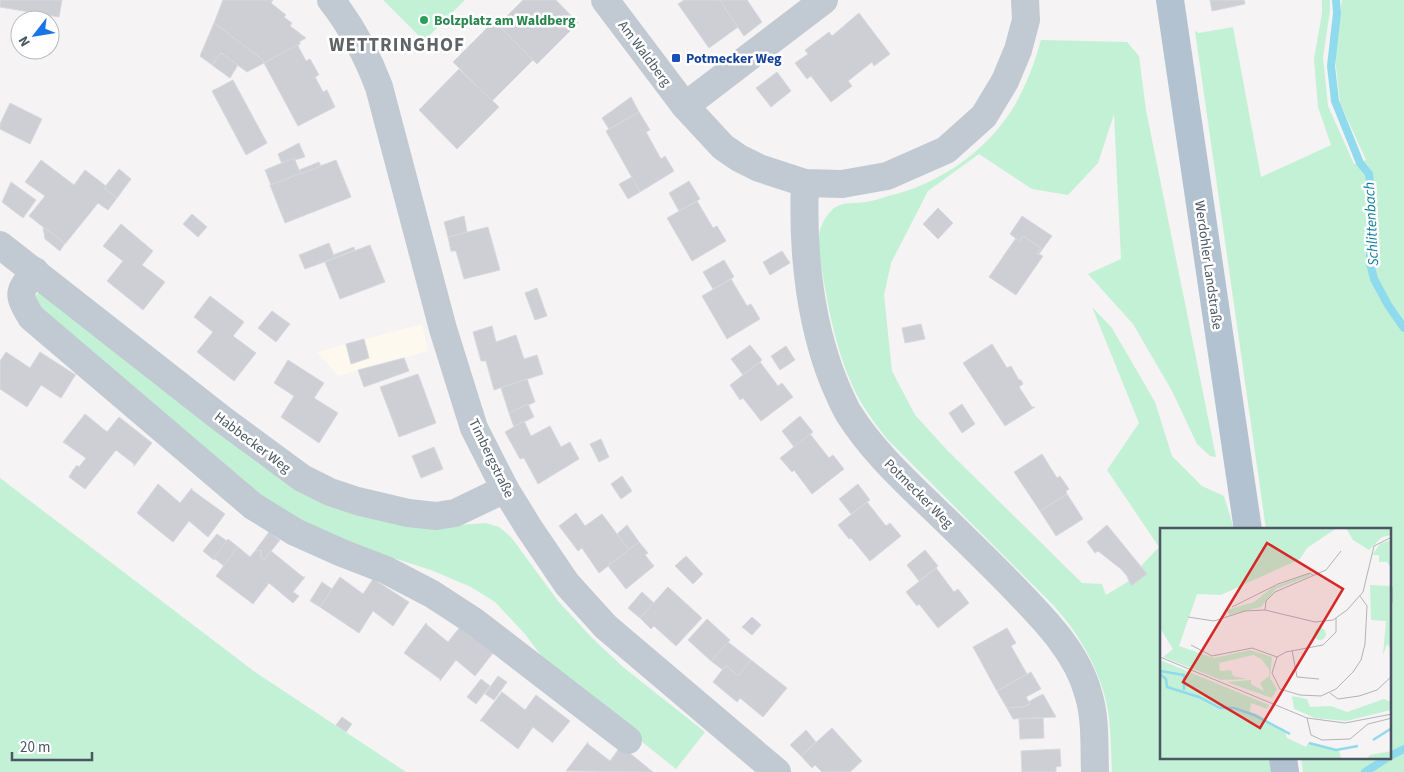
<svg xmlns="http://www.w3.org/2000/svg" width="1404" height="772" font-family="'Source Sans 3',sans-serif">
<rect width="100%" height="100%" fill="#f5f3f3"/>
<!-- commercial -->
<polygon fill="#fdf9ef" points="422,324 428,351 338,376 317,352"/>
<!-- green -->
<g fill="#c3f1d5">
<polygon points="383,0 465,0 424,41"/>
<polygon points="1322,0 1330,0 1330,11 1323,57 1328,106 1354,164 1366,160 1340,103 1335,58 1342,0 1404,0 1404,772 1303,772 1301,758 1390,758 1390,530 1266,529 1195,31 1199,33 1233,27 1261,177 1331,145 1318,107 1314,59 1322,13"/>
<path d="M1041,40L1127,42L1139,56L1146,110L1216,457L1210,456L1197,444L1172,391L1133,324L1088,274L1121,259L1114,114L1098,163L1068,195L1032,189L979,154L928,191L891,263L884,295L892,371L915,415L947,450L1082,583L1102,584L1106,595L1129,581L1131,586L1146,574L1141,566L1159,547L1107,470L1139,423L1092,307L1112,328L1155,402L1172,456L1202,486L1224,496L1234,529L1162,530V758H1270L1272,772H1112C1111,754 1111,736 1109,718C1104,677 1082,637 1054,606L887,439C874,422 861,405 852,385C837,351 829,313 823,276C821,263 818,248 819,235C820,227 825,217 831,211C840,201 854,204 866,202C873,201 881,198 888,196C939,185 990,149 1016,103C1027,83 1035,62 1041,40Z"/>
<polygon points="39,292 258,463 282,479 419,528 486,523 499,527 511,537 558,601 592,638 623,667 705,732 676,769 552,670 525,634 495,602 471,587 431,570 368,550 279,514 84,352 32,299"/>
<polygon points="0,478 255,672 406,772 0,772"/>
</g>
<g fill="none" stroke-linecap="round" stroke-linejoin="round">
<!-- stream -->
<g stroke="#90daee" stroke-width="8">
<polyline points="1336,0 1337,13 1331,66 1335,101 1360,163 1369,174 1371,193 1370,263 1374,279 1388,305 1404,328"/>
<polyline points="1390,756 1404,749"/>
<polyline points="1365,772 1387,758"/>
</g>
</g>
<!-- building -->
<g fill="#cdcfd5" stroke="#d7d9de">
<polygon points="0,0 62,0 59,17 0,7"/>
<polygon points="223,0 273,0 271,3 286,15 284,17 292,23 290,26 306,38 299,42 300,44 264,63 214,23"/>
<polygon points="523,0 556,0 578,23 537,64 498,25"/>
<polygon points="684,0 719,0 725,6 724,7 738,27 709,48 678,4"/>
<polygon points="719,0 747,0 762,22 744,36 724,7 725,6"/>
<polygon points="1210,0 1244,0 1245,4 1212,11"/>
<polygon points="859,13 890,54 874,66 872,62 848,81 852,86 831,102 811,76 807,79 795,63 808,54 805,50 829,32 832,36"/>
<polygon points="494,21 533,60 492,101 453,62"/>
<polygon points="214,23 263,60 264,63 247,72 221,53 212,65 200,56"/>
<polygon points="301,43 298,46 306,61 310,59 319,75 315,77 323,92 327,90 335,107 298,126 264,63"/>
<polygon points="221,53 238,65 230,78 212,65"/>
<polygon points="459,69 499,107 457,149 419,110"/>
<polygon points="777,72 791,91 771,107 756,88"/>
<polygon points="233,80 267,143 246,155 212,91"/>
<polygon points="631,97 639,112 609,129 602,118"/>
<polygon points="10,103 42,119 30,144 0,129 0,124"/>
<polygon points="639,112 650,130 646,132 661,159 665,156 674,171 640,192 606,131"/>
<polygon points="299,143 305,157 295,160 294,158 282,164 278,154"/>
<polygon points="294,158 301,174 271,185 265,170"/>
<polygon points="41,160 74,185 85,170 106,186 104,188 117,198 108,210 98,203 65,244 29,216 45,196 25,182"/>
<polygon points="336,160 351,197 285,223 270,185"/>
<polygon points="319,162 321,166 301,174 299,170"/>
<polygon points="119,169 131,179 117,198 104,188"/>
<polygon points="632,177 640,192 628,199 619,184"/>
<polygon points="689,181 700,199 679,211 669,193"/>
<polygon points="11,182 36,200 23,218 2,202"/>
<polygon points="697,201 713,228 717,226 726,241 692,261 667,218"/>
<polygon points="938,208 953,223 938,239 923,224"/>
<polygon points="192,214 207,227 198,237 183,224"/>
<polygon points="464,216 467,232 448,237 444,222"/>
<polygon points="1022,216 1052,236 1039,254 1037,253 1041,248 1023,236 1019,241 1010,234"/>
<polygon points="121,224 153,251 142,265 165,282 143,310 107,281 123,261 103,246"/>
<polygon points="43,227 65,243 60,251 45,239"/>
<polygon points="488,227 500,270 464,279 456,251 451,251 448,237"/>
<polygon points="1023,236 1041,248 1037,253 1043,256 1016,295 989,277 1016,238 1019,241"/>
<polygon points="329,243 335,258 305,269 299,255"/>
<polygon points="370,245 385,282 340,299 325,262"/>
<polygon points="354,247 355,250 335,258 333,255"/>
<polygon points="782,251 790,263 770,275 763,262"/>
<polygon points="724,260 734,277 713,289 703,272"/>
<polygon points="731,279 747,306 751,304 760,319 727,339 702,296"/>
<polygon points="537,288 547,316 535,320 525,293"/>
<polygon points="210,296 244,322 233,336 256,353 234,381 197,352 213,332 194,317"/>
<polygon points="272,311 290,324 276,342 258,328"/>
<polygon points="921,324 925,339 905,343 902,328"/>
<polygon points="492,326 496,342 516,335 524,359 537,355 543,374 494,390 486,361 481,361 473,332"/>
<polygon points="364,339 369,358 351,364 346,344"/>
<polygon points="992,344 1007,368 1011,366 1019,380 1021,380 1023,384 1019,387 1032,407 1035,407 1005,426 963,363"/>
<polygon points="750,345 762,360 743,375 731,359"/>
<polygon points="786,346 795,360 780,370 771,356"/>
<polygon points="6,352 30,368 40,352 74,374 76,374 61,398 41,385 27,407 0,389 0,361"/>
<polygon points="404,358 409,371 364,387 358,370"/>
<polygon points="288,360 324,383 314,398 338,413 319,443 281,417 294,396 274,383"/>
<polygon points="760,362 778,386 782,383 793,397 761,421 743,398 740,400 730,385"/>
<polygon points="418,374 436,423 399,437 380,387"/>
<polygon points="527,379 535,402 509,413 501,388"/>
<polygon points="528,404 534,417 514,427 509,413"/>
<polygon points="962,404 975,424 962,433 949,413"/>
<polygon points="85,414 107,432 119,417 152,443 134,466 134,464 116,450 85,489 69,477 73,470 77,465 79,467 86,458 63,442"/>
<polygon points="800,416 813,432 794,447 782,431"/>
<polygon points="524,421 531,436 550,426 561,447 570,442 579,459 538,484 524,458 520,459 505,432"/>
<polygon points="810,434 829,458 833,455 844,469 812,494 794,470 792,472 780,458"/>
<polygon points="601,439 609,457 599,462 590,444"/>
<polygon points="434,447 443,469 421,478 412,456"/>
<polygon points="1042,454 1057,478 1060,476 1069,489 1066,491 1067,494 1040,511 1014,472"/>
<polygon points="622,476 632,491 621,499 611,484"/>
<polygon points="158,484 180,503 192,488 192,490 225,514 208,537 189,521 173,542 137,513"/>
<polygon points="858,484 870,500 851,514 839,499"/>
<polygon points="1067,494 1083,519 1056,536 1040,511"/>
<polygon points="867,502 886,526 890,523 901,536 870,561 851,538 849,539 838,525"/>
<polygon points="576,513 585,526 602,514 629,550 599,573 582,548 578,551 559,526"/>
<polygon points="627,525 639,542 629,550 617,534"/>
<polygon points="1107,525 1147,574 1131,586 1127,576 1121,569 1098,551 1095,553 1087,542"/>
<polygon points="269,532 280,540 264,560 261,558 261,550 255,551"/>
<polygon points="217,534 227,541 214,560 203,551"/>
<polygon points="228,539 238,547 224,566 214,558"/>
<polygon points="639,542 648,553 645,555 654,566 626,589 608,566"/>
<polygon points="238,547 250,557 255,551 261,550 261,558 264,560 271,551 303,577 305,577 293,592 299,596 293,603 269,583 253,604 216,576"/>
<polygon points="925,550 938,566 919,581 907,565"/>
<polygon points="686,556 703,574 693,584 675,566"/>
<polygon points="936,568 954,592 958,589 969,603 938,628 919,604 917,606 906,592"/>
<polygon points="340,577 363,594 373,579 409,602 393,626 373,611 359,633 320,607"/>
<polygon points="322,582 332,589 320,607 310,601"/>
<polygon points="668,587 702,618 676,646 654,626 651,629 640,618"/>
<polygon points="642,592 654,603 640,618 628,608"/>
<polygon points="752,617 761,625 752,635 742,627"/>
<polygon points="707,619 730,640 711,661 688,640"/>
<polygon points="426,623 427,625 448,642 460,627 493,653 475,676 456,660 440,681 440,679 404,653"/>
<polygon points="1007,628 1016,643 1011,646 1027,674 997,691 973,647"/>
<polygon points="728,642 751,660 738,676 726,665 723,670 711,661"/>
<polygon points="751,660 787,688 763,717 740,698 737,702 713,682 726,665 738,676"/>
<polygon points="1031,672 1041,689 1026,697 1030,704 1023,707 1007,708 997,691"/>
<polygon points="498,676 507,682 494,700 485,694"/>
<polygon points="481,679 490,686 476,704 467,697"/>
<polygon points="502,692 525,710 536,695 570,721 552,743 552,742 533,727 518,749 482,721 480,721"/>
<polygon points="1043,694 1056,717 1013,719 1007,708 1023,707 1030,704 1028,702"/>
<polygon points="342,717 352,724 346,732 336,725"/>
<polygon points="1043,718 1044,738 1020,739 1019,719"/>
<polygon points="832,728 862,761 850,772 822,772 815,765 812,768 801,756"/>
<polygon points="806,730 816,742 801,756 790,745"/>
<polygon points="588,742 588,744 610,761 621,746 653,772 566,771"/>
<polygon points="1060,749 1061,766 1056,767 1056,772 1022,772 1021,751"/>
</g>
<g fill="none" stroke-linecap="round" stroke-linejoin="round">
<!-- street -->
<g stroke="#c1cad2" stroke-width="28">
<path d="M331,0C352,27 367,55 379,87L443,329L474,428L505,489L529,528L567,584L606,627L777,772"/>
<polyline points="605,0 685,106 723,147 739,158 759,168 805,183 842,184 887,176 946,150 984,116 1005,81 1018,50 1026,20 1025,0"/>
<polyline points="685,106 824,0"/>
<path d="M805,183C802,252 810,330 839,394C842,400 845,408 849,414C871,449 902,478 932,507C960,534 988,561 1015,589C1044,619 1077,652 1088,693C1096,718 1094,746 1095,772"/>
<polyline points="0,245 222,419 302,478 330,492 357,501 408,513 436,516 455,513 505,489"/>
<path d="M35,271C18,293 17,293 31,317L253,506L295,532L342,553L386,570L432,594L475,622L628,740"/>
</g>
<!-- primary -->
<g stroke="#b3c2d1" stroke-width="28">
<polyline points="1170,0 1248,530"/>
<polyline points="1283,758 1285,772"/>
</g>
</g>
<!-- markers -->
<circle fill="#2e9e5b" stroke="#fff" stroke-width="2" cx="424" cy="20" r="5"/>
<rect fill="#1a4fb4" stroke="#fff" stroke-width="2" x="671" y="53" width="10" height="10" rx="2.5"/>
<g text-anchor="middle" stroke-width="5" stroke-linejoin="round" paint-order="stroke">
<!-- leisure labels -->
<g font-size="14" font-weight="bold" fill="#27864d" stroke="#fff" text-anchor="start">
<text x="434" y="25">Bolzplatz am Waldberg</text>
</g>
<!-- street labels -->
<g font-size="14" fill="#4a5661" stroke="#fff">
<text transform="translate(645 53) rotate(53)" y="5">Am Waldberg</text>
<text transform="translate(1209 265) rotate(82)" y="5">Werdohler Landstraße</text>
<text transform="translate(253 442) rotate(37)" y="5">Habbecker Weg</text>
<text transform="translate(492 458) rotate(64)" y="5">Timbergstraße</text>
<text transform="translate(919 493) rotate(45)" y="5">Potmecker Weg</text>
</g>
<!-- transit labels -->
<g font-size="14" font-weight="bold" fill="#164399" stroke="#fff" text-anchor="start">
<text x="686" y="63">Potmecker Weg</text>
</g>
<!-- water labels -->
<g font-size="15" font-style="italic" fill="#0c7c9b" stroke="#fff">
<text transform="translate(1371 224) rotate(-93)" y="5">Schlittenbach</text>
</g>
<!-- district labels -->
<g font-size="19" font-weight="bold" letter-spacing="1" fill="#5f6368" stroke="#fff">
<text x="397" y="51">WETTRINGHOF</text>
</g>
</g>
<!-- overview -->
<g transform="translate(1160 528)">
<rect width="231" height="231" fill="#f5f3f3"/>
<path d="M0,0H177L147,20L140,31L61,67L37,66L19,118L54,130L90,122L112,129L110,150L117,161L112,170L66,154L91,152V156L104,163L100,155L109,148V141L101,131L93,127L59,135L60,143L71,142L73,148L88,151L61,152L3,129L13,121L0,100ZM186,0H231V7L222,9L209,22L193,12ZM231,12V40L227,34H219V27H212L220,16ZM148,46L152,47L116,61L101,79L69,87L67,82L94,74L113,59ZM210,57L230,58L231,121L227,116L223,127L226,93L211,92ZM154 106a6 6 0 1 1 12 0a6 6 0 1 1-12 0ZM0,132L109,177L107,181L91,175L90,184L99,187L113,197L94,186H86L93,187L106,195L124,201L127,210L146,219L148,215L179,222L181,231H0ZM132,168L147,171L150,179L171,178L187,184L224,171L231,174V182L186,193L155,190L134,181ZM232,223L231,231H206L210,227Z" fill="#c3f1d5"/>
<path fill="none" stroke="#90daee" stroke-width="2.5" d="M0,143L24,147V162M0,146L6,151L7,159L39,169L60,180H74L94,187L130,206M213,212L232,200M149,215L176,222L198,218"/>
<path fill="none" stroke="#b1b4b9" stroke-width="1" d="M232,59V75M72,79L118,56L150,45L154,48M105,82L106,73L115,64L166,42L181,23M28,89L54,93L85,83L105,82L155,94L173,92L187,82L203,64L214,18L232,9M176,90V104L163,117L126,124L117,129L112,145L120,161L140,167L161,168L176,161L193,144L201,132L205,116L207,78L200,68M31,117L52,128L92,120L117,129M132,122L137,149L159,151M0,129L147,190L185,195L232,186M170,165L178,171L199,168L217,162L232,148M147,190L151,207L162,212L190,211L208,196L232,190"/>
<path fill="#d62828" fill-opacity="0.15" stroke="#d62828" stroke-width="2.5" d="M107,15L183,61L100,200L23,154Z"/>
<rect width="231" height="231" fill="none" stroke="#4a5661" stroke-width="2.5"/>
</g>
<!-- north arrow -->
<g transform="translate(35 35) rotate(239)"><circle r="24" fill="#ffffff" stroke="#b7bbc0"/>
<path d="M0-4L9 19L0 12L-9 19Z" fill="#1a73e8"/>
<text y="-8" font-size="14" font-weight="bold" text-anchor="middle" fill="#4a5661">N</text>
</g>
<!-- scale -->
<path d="M12 752v8h80v-8" fill="none" stroke="#4a5661" stroke-width="2.5"/>
<text x="20" y="752" font-size="15" fill="#4a5661" stroke="#ffffff" stroke-width="4" paint-order="stroke">20 m</text>
</svg>
